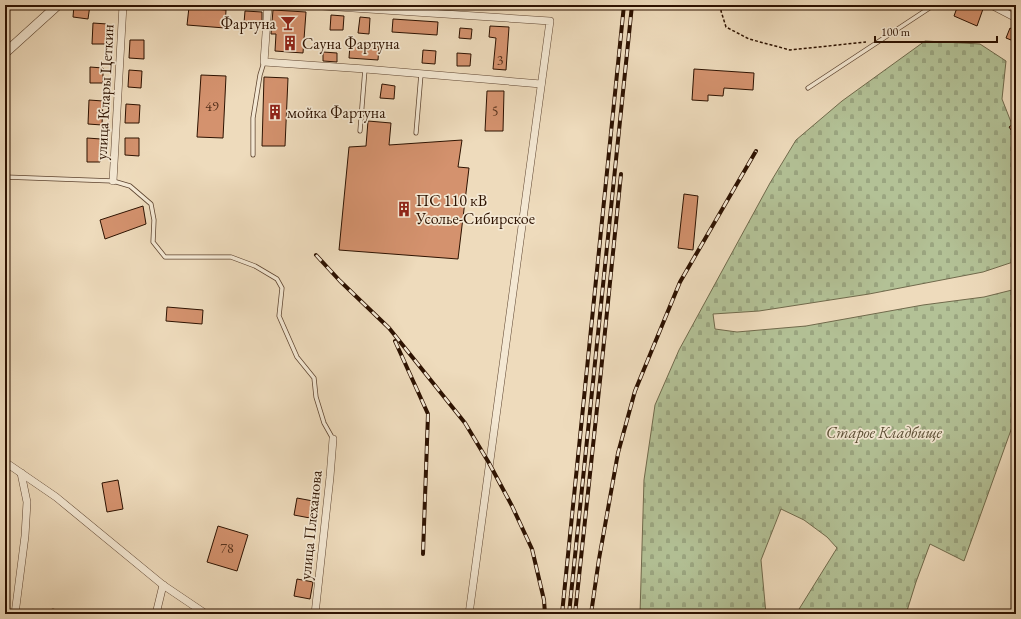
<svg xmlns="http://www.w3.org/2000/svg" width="1021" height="619" font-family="'EB Garamond',serif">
<defs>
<pattern id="cemetery-stones" width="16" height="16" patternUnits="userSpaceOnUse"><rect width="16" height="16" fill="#b3c196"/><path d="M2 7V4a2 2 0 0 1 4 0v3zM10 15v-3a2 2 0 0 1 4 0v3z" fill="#9aa580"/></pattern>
</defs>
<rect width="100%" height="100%" fill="#eedbbc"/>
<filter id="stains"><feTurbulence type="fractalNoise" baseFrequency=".005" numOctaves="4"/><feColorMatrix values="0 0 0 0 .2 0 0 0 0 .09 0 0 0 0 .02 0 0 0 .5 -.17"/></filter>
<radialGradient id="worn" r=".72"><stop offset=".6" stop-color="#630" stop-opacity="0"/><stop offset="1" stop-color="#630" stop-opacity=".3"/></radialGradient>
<!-- cemetery -->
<polygon fill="url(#cemetery-stones)" stroke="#706a4c" points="925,41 980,44 1006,61 1002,99 1011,122 1013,162 1016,165 1016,261 983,272 869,294 759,311 713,314 715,329 737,332 806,326 923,305 984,297 1016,289 1016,416 964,561 930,544 916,582 906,614 796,614 837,548 827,537 804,520 781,509 761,560 766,614 640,614 644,480 655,405 679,350 770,183 796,140 842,101"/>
<!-- building -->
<g fill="#d4926e" stroke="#2d1201">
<polygon points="74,5 90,5 88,19 73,17"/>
<polygon points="958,5 972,5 983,9 977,26 954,16"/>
<polygon points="189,7 226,10 225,28 187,25"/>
<polygon points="273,10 306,12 303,53 275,51 276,34 271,34"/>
<polygon points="245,11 262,12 262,25 244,23"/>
<polygon points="331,15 344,16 343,30 330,30"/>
<polygon points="360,17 370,18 369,34 358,33"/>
<polygon points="393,19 438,22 437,35 392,32"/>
<polygon points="93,23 107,24 106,44 92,44"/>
<polygon points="490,26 509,27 506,70 493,69 496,38 489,37"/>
<polygon points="460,28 472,29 471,39 459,38"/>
<polygon points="1010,28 1016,31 1016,42 1006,38"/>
<polygon points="130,40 144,40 144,59 129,58"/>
<polygon points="350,45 379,46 378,60 349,58"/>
<polygon points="423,50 436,51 435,64 422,63"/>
<polygon points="323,52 337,53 337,62 323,61"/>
<polygon points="457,53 471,54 470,66 457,66"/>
<polygon points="90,67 103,68 103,83 90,83"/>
<polygon points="694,69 754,73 753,90 724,88 723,96 708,95 708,101 692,100"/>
<polygon points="129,70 142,71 141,88 128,87"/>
<polygon points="201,75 226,76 223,138 197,137"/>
<polygon points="264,77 288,78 285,146 262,146"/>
<polygon points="382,84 395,86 394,99 380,98"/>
<polygon points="487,91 504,91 503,131 485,131"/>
<polygon points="89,100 103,101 102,125 88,124"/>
<polygon points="126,104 140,105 139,123 125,123"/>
<polygon points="368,121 391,123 389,145 462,140 458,167 469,168 458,259 339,250 349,147 366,146"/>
<polygon points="1016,122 1016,137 1009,127"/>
<polygon points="87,138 101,139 100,162 87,162"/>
<polygon points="125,138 139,138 139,156 125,155"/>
<polygon points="684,194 698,196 693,250 678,248"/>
<polygon points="143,206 146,224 105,239 100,220"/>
<polygon points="167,307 203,310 202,324 166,321"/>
<polygon points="118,480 123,509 107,512 102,483"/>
<polygon points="297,498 313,501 310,518 294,515"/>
<polygon points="218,526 248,535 237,571 207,562"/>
<polygon points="297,579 313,582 310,599 294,596"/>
</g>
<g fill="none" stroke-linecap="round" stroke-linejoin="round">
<!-- service casing -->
<g stroke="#5d4430" stroke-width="5">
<g id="service">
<polyline points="808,88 934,5"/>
<polyline points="360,131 365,69"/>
<polyline points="416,133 421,74"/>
<polyline points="253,155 253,118 260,75 264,62"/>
<polyline points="5,177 113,181 130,186 151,204 154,220 153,242 165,257 231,257 255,266 277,279 282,288 279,316 297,357 314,378 316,397 324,423 333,439"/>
<polyline points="53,614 53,611"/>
<polyline points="77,614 77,613"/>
</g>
</g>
<!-- minor casing -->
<g stroke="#5d4430" stroke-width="8">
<g id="minor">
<polyline points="268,5 264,62 365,69 541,84"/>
<polyline points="307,5 550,21 469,614"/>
<polyline points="991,5 1016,18"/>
<polyline points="113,181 123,5"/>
<polyline points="5,462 56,497 163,585 206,614"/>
<polyline points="15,614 25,536 27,502 21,473"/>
<polyline points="156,614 163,585"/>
<polyline points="315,614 330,477 333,439"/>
</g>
</g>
<!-- tertiary casing -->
<g stroke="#5d4430" stroke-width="10">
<polyline id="tertiary" points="5,53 58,5"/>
</g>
<!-- path -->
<polyline stroke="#2d1201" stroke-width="1.5" stroke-dasharray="3 2" stroke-linecap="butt" points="722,5 721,11 726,27 749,39 790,50 866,42"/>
<!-- service -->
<use href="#service" stroke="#f4e8d3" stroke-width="3.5"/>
<!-- minor -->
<use href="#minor" stroke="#f4e8d3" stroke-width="7"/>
<!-- tertiary -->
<use href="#tertiary" stroke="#f4e8d3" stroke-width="9"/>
<!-- rail casing -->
<g stroke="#2d1201" stroke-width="4">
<g id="rail">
<polyline points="316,255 340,281 389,328 465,423 489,463 512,506 532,549 544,600 545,614"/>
<polyline points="395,341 428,414 423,554"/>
<polyline points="562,614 624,5"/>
<polyline points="569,614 632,5"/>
<polyline points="575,614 601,371 621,174"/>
<polyline points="591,614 599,559 618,453 635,391 680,282 756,151"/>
</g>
</g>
<!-- rail -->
<use href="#rail" stroke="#f4e8d3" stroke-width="2.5" stroke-dasharray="8" stroke-linecap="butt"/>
</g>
<!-- icons -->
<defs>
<g id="bar-bare" transform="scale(1.2)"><path d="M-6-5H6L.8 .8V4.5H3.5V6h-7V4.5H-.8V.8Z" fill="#8f2418" stroke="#f4e8d3" stroke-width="2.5" paint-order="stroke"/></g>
<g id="building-bare" transform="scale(1.2)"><path d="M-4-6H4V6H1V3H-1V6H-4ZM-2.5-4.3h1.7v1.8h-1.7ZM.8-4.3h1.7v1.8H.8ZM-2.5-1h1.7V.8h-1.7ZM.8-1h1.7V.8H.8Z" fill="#8f2418" stroke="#f4e8d3" stroke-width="2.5" paint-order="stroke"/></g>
</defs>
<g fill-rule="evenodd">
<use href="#bar-bare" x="288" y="23"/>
<use href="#building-bare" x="290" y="43"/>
<use href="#building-bare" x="275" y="112"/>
<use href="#building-bare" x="404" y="209"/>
</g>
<g text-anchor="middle" stroke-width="3.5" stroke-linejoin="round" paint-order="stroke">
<!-- number labels -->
<g font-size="14" fill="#57321c">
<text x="500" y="65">3</text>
<text x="212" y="111">49</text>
<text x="495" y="116">5</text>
<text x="227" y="553">78</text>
</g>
<!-- poi labels -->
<g font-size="16" fill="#2d1201" stroke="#f4e8d3" text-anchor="start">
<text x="276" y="29" text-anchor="end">Фартуна</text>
<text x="302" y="49">Сауна Фартуна</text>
<text x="287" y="118">мойка Фартуна</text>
<text x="416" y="206">ПС 110 кВ<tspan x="416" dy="18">Усолье-Сибирское</tspan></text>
</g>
<!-- street labels -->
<g font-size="16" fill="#2d1201" stroke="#f4e8d3">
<text transform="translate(104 92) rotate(-87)" y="6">улица Клары Цеткин</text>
<text transform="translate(310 525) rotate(-84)" y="6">улица Плеханова</text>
</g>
<!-- park labels -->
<g font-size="16" font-style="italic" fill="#5c4f35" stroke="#f4e8d3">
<text x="884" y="438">Старое Кладбище</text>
</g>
</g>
<!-- margin -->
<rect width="1021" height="619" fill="none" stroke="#eedbbc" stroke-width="20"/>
<rect x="6" y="6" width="1009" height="607" fill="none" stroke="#2d1201" stroke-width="2"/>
<rect x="10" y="10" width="1001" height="599" fill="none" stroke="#2d1201"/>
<!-- scale -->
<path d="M875 36v6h122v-6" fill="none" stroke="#2d1201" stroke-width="2"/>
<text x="881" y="36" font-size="12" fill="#2d1201" stroke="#f4e8d3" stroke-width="3" paint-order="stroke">100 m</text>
<rect width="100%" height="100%" filter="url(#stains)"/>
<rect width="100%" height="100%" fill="url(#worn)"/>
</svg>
